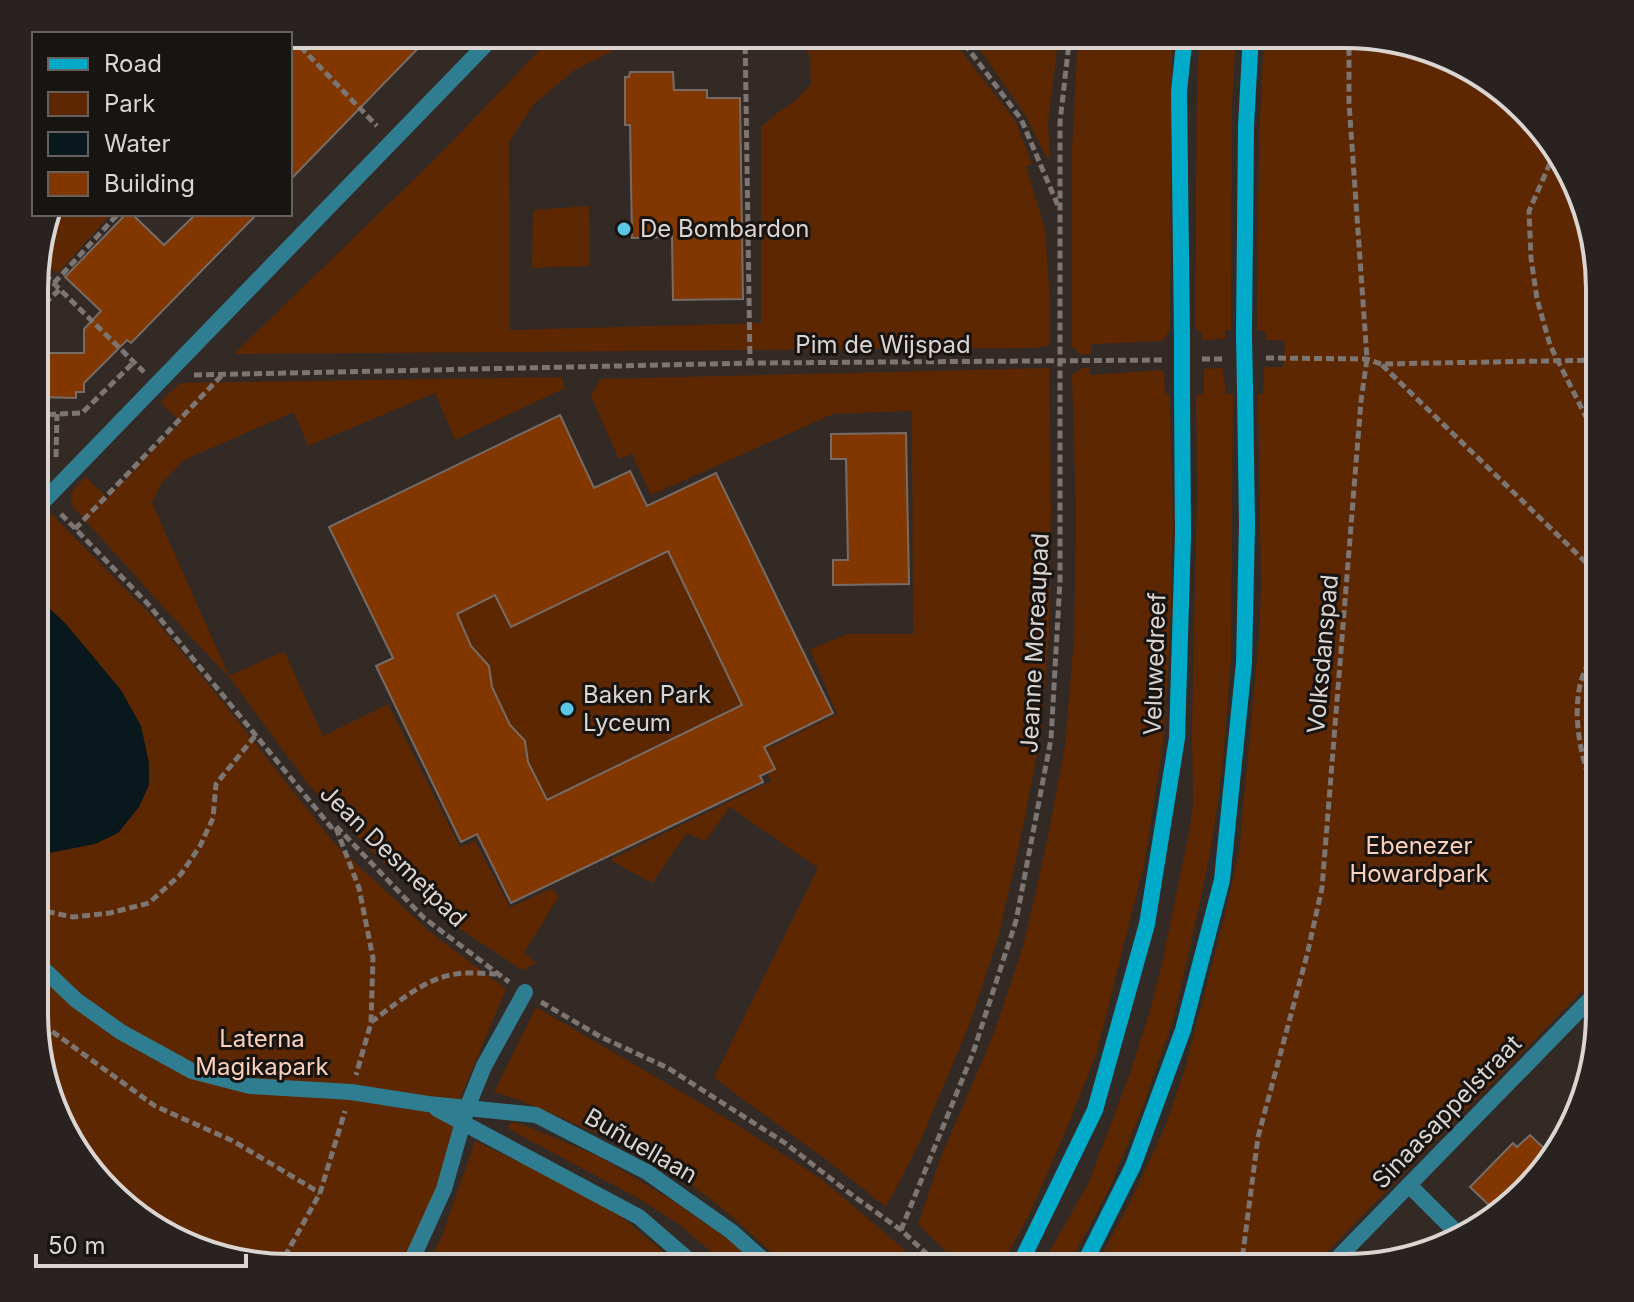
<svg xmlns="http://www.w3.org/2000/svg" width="1634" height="1302" font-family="Inter,sans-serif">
<rect width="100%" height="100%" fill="#332a26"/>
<!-- green -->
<g fill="#5d2702">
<polygon points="555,34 664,34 620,47 573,71 533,105 509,142 510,330 761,323 761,127 777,113 794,102 811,84 810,57 799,34 948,34 1016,122 1032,164 1026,166 1045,229 1050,302 1050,345 1036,348 234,354 440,154"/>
<polygon points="969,34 1059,34 1048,121 1050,160 1045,155 1026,116"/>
<polygon points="1078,34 1174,34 1172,58 1170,328 1163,341 1092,344 1091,354 1080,355 1072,346 1072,150"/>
<polygon points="1200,34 1236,34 1232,106 1231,330 1226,330 1225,339 1202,340 1201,331 1195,330 1197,81"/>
<polygon points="1264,34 1361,35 1442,53 1513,98 1574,177 1600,289 1599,974 1311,1268 1095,1268 1130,1202 1165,1127 1185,1068 1224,919 1239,851 1259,637 1261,586 1258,394 1263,394 1264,367 1283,367 1285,341 1266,340 1265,331 1257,330 1259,140"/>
<polygon points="589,206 590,266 532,268 533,210"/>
<polygon points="50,214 111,214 57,274 37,253"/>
<polygon points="1090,367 1090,375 1164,370 1165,392 1170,398 1173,526 1170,636 1164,737 1144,865 1097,1052 1066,1130 1031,1211 1000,1268 990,1263 987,1268 963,1268 918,1224 943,1152 994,1033 1024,943 1048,836 1065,745 1074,638 1076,513 1072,375 1082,368"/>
<polygon points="1049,368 1051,510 1049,634 1040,739 1022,832 999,935 970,1023 920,1142 886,1207 828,1161 714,1078 818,868 730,807 705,841 687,833 652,883 610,860 771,781 750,737 729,714 547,800 528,762 524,740 510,725 492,687 489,666 474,650 457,614 495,595 511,626 624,572 667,539 771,747 837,714 810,649 848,634 913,634 912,411 833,414 651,495 632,454 619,459 591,396 600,379"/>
<polygon points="1223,368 1226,394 1233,394 1231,659 1223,759 1213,836 1200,903 1174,1017 1142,1109 1108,1191 1067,1268 1040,1268 1089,1182 1130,1073 1149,1014 1162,963 1189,832 1193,805 1192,724 1197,493 1196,395 1204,394 1204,369"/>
<path d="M562,377L565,388L455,440L435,393L308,446L294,412L184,460L161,484L152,503L229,676L284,651L323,736L388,704L460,847L475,841L510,907L552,889L559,896L524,953L537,963L522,970L463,931L409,886L367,847L304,779L230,678L186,632L73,507C67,491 75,488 86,477L107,498L181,422L160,402L180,383Z"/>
<polygon points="51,514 154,618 225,705 334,843 430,932 506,989 461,1096 455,1141 415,1268 273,1267 192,1249 121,1204 61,1126 35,1030 36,531"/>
<polygon points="536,1007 734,1123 820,1178 926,1268 789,1268 720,1206 670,1170 601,1135 519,1100 494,1092"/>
<polygon points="511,1122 521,1124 600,1157 673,1201 728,1239 760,1268 730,1268 680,1225 636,1197 516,1133 508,1128"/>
<polygon points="475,1141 566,1184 613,1210 683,1268 426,1268 442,1236"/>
</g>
<!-- water -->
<polygon fill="#08181c" points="36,597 41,600 66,624 121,690 141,726 149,763 149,785 139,807 118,833 95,844 49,853 35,849"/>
<!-- building -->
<g fill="#823700" stroke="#766c67" stroke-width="2" fill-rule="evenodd">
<polygon points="290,34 432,34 290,180"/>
<polygon points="630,72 673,72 674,90 707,90 707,98 740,98 743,299 673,300 672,237 632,238 630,125 625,125 625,77 629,77"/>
<polygon points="126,214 132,214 164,245 196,214 257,214 131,343 127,340 84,383 84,392 76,392 76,398 36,397 36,353 84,353 84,329 101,311 65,277"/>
<path d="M560,415L594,488L630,471L647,506L716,473L833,713L764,747L775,769L760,776L763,782L511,903L477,834L461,842L376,666L393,658L329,527ZM668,551L742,705L547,800L528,762L525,741L510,725L492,687L489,666L471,646L457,614L495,595L511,627Z"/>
<polygon points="906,433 909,584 833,585 833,560 848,560 846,459 831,459 831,434"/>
<polygon points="1530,1135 1552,1156 1537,1181 1495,1211 1470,1187 1513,1143 1517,1147"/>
</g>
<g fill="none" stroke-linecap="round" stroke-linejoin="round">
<!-- path -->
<g stroke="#7c7571" stroke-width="5" stroke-dasharray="8 4" stroke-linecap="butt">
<polyline points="745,34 750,363"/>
<polyline points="957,34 1021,119 1059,208"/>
<polyline points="292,38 377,126"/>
<polyline points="1555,152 1529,211 1531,258 1537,299 1550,345 1588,421 1600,453"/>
<polyline points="36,266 144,372"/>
<polyline points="54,283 118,214"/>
<polyline points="36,312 60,289"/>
<polyline points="1266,358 1367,359 1381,364 1600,360"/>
<polyline points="1202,359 1224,359"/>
<polyline points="1382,365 1600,576"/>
<polyline points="194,375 757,363 1164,360"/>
<polyline points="36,415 82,413 134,362"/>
<polyline points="56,457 57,414"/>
<polyline points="61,514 148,604 331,827 335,825 424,918 509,982"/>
<polyline points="75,529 223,374"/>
<path d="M1600,809C1585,770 1570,724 1581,681C1586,666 1594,650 1600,635"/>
<polyline points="336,828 359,888 373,958 371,1023 356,1075"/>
<polyline points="35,909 73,917 110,913 149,903 181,874 200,846 213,818 216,784 255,736"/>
<polyline points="541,1002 601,1037 668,1068 785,1143 848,1192 901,1230 942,1268"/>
<polyline points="35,1015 46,1027 155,1106 233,1141 320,1193"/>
<path d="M371,1022C392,1007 416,986 440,978C458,971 477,973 496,974"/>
<polyline points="901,1230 973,1053 1016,921 1051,739 1060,581 1060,122 1070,34"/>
<polyline points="279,1267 320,1193 345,1111"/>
<polyline points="1241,1268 1258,1137 1307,955 1322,888 1361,401 1367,359 1349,103 1349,35"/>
</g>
<!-- street -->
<g stroke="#2f7d90" stroke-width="16">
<polyline points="36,509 496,34"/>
<polyline points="35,961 76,1000 121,1032 192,1071 250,1086 351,1092 428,1104 536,1115 647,1172 732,1232 772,1268"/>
<polyline points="437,1109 639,1217 698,1268"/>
<polyline points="1409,1185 1460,1236"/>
<polyline points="408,1268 444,1189 467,1108 484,1066 525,992"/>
<polyline points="1328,1268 1599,990"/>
</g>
<!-- secondary -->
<g stroke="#02aac9" stroke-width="16">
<polyline points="1244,333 1246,126 1251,34"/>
<polyline points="1182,336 1179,92 1185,34"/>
<polyline points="1018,1268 1095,1110 1147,924 1177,738 1183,535 1182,391"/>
<polyline points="1082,1268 1133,1166 1183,1030 1222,880 1244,663 1247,524 1245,390"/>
</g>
<!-- secondary-bridge -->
<g stroke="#02aac9" stroke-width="16">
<polyline points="1244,333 1245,390"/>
<polyline points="1182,391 1182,336"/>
</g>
</g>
<!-- markers -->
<g fill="#59c8e4" stroke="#181412" stroke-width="3">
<circle cx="624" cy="229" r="8"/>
<circle cx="567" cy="709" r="8"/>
</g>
<g text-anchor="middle" stroke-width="6" stroke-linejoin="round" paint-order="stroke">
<!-- poi labels -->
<g font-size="24" fill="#dbd5d2" stroke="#181412" text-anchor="start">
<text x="640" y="237">De Bombardon</text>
<text x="583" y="703">Baken Park<tspan x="583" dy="28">Lyceum</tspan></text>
</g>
<!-- street labels -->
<g font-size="24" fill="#dbd5d2" stroke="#181412">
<text x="883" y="353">Pim de Wijspad</text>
<text transform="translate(1035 643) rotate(-87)" y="8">Jeanne Moreaupad</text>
<text transform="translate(1323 654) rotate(-85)" y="8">Volksdanspad</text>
<text transform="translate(1155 664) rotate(-88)" y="8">Veluwedreef</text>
<text transform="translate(393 856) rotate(44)" y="8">Jean Desmetpad</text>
<text transform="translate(1447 1112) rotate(-46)" y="8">Sinaasappelstraat</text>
<text transform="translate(641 1146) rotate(30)" y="8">Buñuellaan</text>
</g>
<!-- park labels -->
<g font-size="24" fill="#fcd0b9" stroke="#181412">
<text x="1419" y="854">Ebenezer<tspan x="1419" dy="28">Howardpark</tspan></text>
<text x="262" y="1047">Laterna<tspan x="262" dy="28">Magikapark</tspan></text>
</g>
</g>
<!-- crop -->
<path d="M0 0H1634V1302H0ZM289 48H1345A241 241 0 0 1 1586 289V1013A241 241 0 0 1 1345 1254H289A241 241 0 0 1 48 1013V289A241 241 0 0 1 289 48Z" fill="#282321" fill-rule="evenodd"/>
<path fill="none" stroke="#dbd5d2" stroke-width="4" d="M289 48H1345A241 241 0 0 1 1586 289V1013A241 241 0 0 1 1345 1254H289A241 241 0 0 1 48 1013V289A241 241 0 0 1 289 48Z"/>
<!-- legend -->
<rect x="32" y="32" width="260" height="184" fill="#181412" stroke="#66615f" stroke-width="2"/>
<rect x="48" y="58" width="40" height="12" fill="#02aac9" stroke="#66615f" stroke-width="2"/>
<text x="104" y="72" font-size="24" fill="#dbd5d2">Road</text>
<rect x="48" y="92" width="40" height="24" fill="#5d2702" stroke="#66615f" stroke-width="2"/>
<text x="104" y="112" font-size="24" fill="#dbd5d2">Park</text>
<rect x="48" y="132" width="40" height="24" fill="#08181c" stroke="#66615f" stroke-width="2"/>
<text x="104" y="152" font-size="24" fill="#dbd5d2">Water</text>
<rect x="48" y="172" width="40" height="24" fill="#823700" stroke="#66615f" stroke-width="2"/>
<text x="104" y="192" font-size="24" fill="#dbd5d2">Building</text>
<!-- scale -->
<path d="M36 1254v12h210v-12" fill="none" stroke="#dbd5d2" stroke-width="4"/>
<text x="48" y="1254" font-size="24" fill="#dbd5d2" stroke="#181412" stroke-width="6" paint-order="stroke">50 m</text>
</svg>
